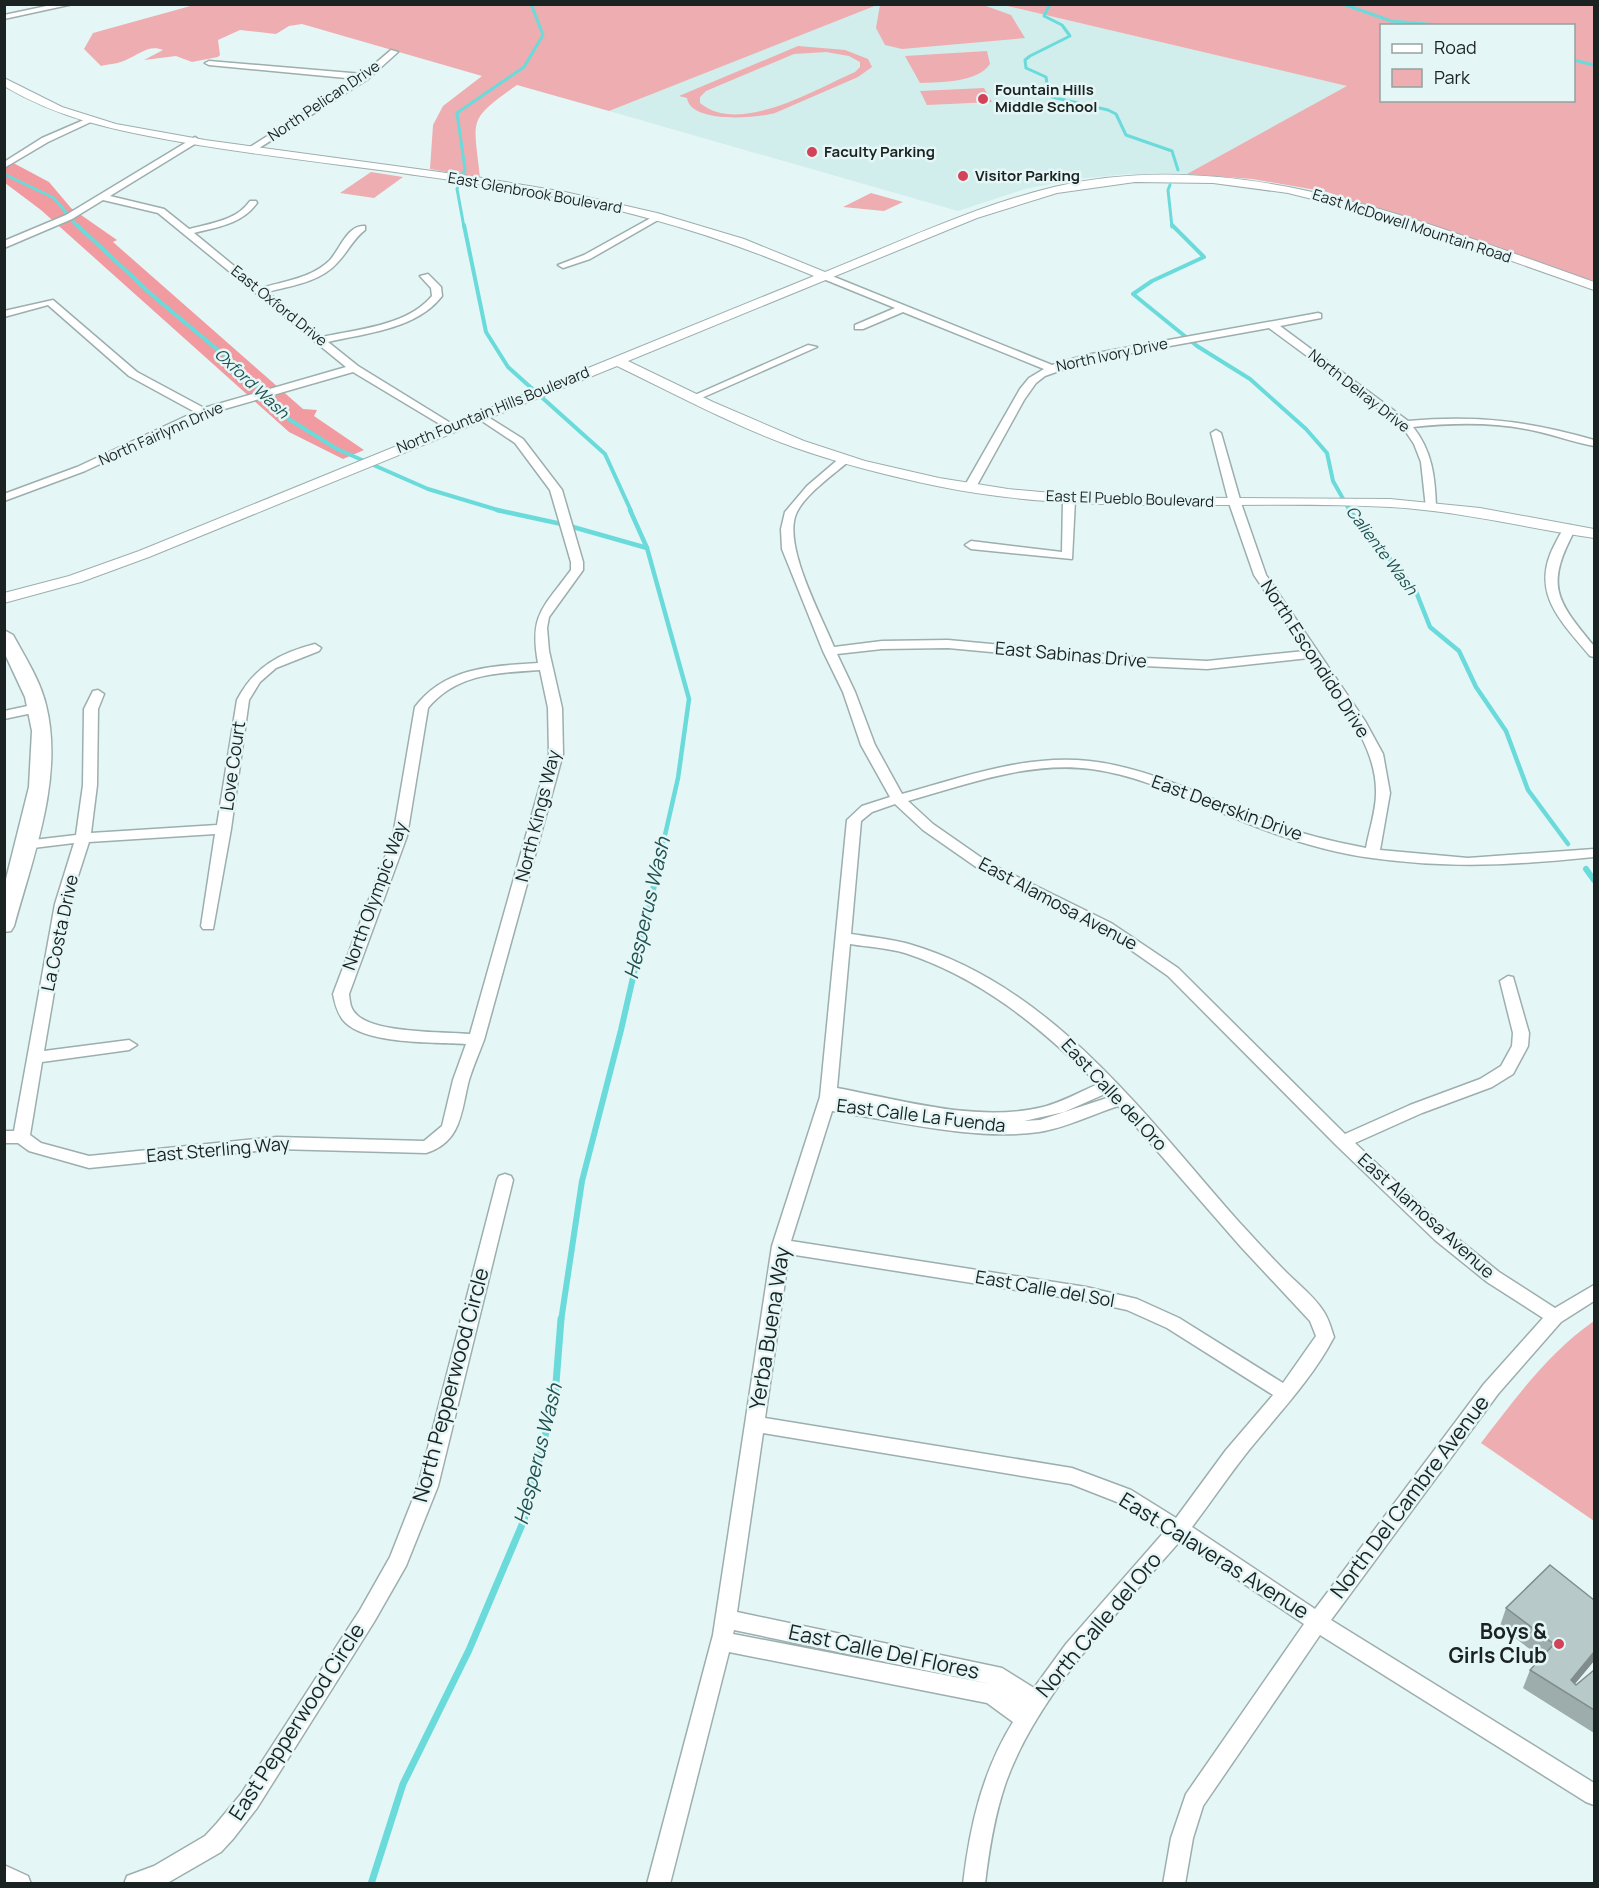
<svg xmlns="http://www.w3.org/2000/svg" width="1599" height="1888" font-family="Manrope,sans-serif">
<rect width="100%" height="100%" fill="#e4f7f6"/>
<!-- built -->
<polygon fill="#d1edec" points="877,4 1003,5 1348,86 1187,174 1128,174 1076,179 1025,189 958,211 609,111"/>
<!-- green -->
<g fill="#eeadb0" fill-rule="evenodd">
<path d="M194,5H877L609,111L517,85C466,121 474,118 480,178L430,169L433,125L443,106L482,76L302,24L289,26L276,34L240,30L218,40L220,55L218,57L192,62L176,56L144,60L163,50C149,44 138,55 126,60C118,64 109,64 101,66L84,49L93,33Z"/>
<polygon points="880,5 986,6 1011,15 1025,38 902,49 885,45 876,28"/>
<path d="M1003,5H1594V281L1327,192L1252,179L1187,174L1347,86ZM1382,26H1574V100H1382Z"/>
<path d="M798,46L845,50L868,59L872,67L858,77L775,113C757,118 691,124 687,98L679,96ZM826,52L849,56L860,62V67L855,72C816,89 739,136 700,103V97L706,91L794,54Z"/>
<path d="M987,51L990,64C977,83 941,82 920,83L905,56Z"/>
<polygon points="984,88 992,102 927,105 920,91"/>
<polygon points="371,172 403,177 374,198 340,193"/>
<polygon points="871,193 903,202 884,211 843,207"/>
<path d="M1594,1321V1521L1481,1443C1515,1399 1548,1353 1594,1321Z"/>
</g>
<!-- forest -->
<polygon fill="#f19ba0" points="4,158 49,182 71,208 117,240 113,242 303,409 317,410 314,416 364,450 343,459 289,432 41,210 5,183"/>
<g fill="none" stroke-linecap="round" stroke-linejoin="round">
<!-- stream-far4 -->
<g stroke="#6adbda" stroke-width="3">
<polyline points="1050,4 1044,16 1062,25 1070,36 1030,56 1025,60 1026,68 1046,77 1048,91 1052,97 1108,110 1116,114 1126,135 1172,151 1178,170"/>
<polyline points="1343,4 1391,21 1450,26"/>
<polyline points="1574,60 1594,65"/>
<polyline points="4,174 54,198 78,227"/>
<polyline points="1170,185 1168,190 1172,227"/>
<polyline points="464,227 457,189 465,169 457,113 524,67 543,35 531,4"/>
</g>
<!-- stream-far3 -->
<g stroke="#6adbda" stroke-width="4">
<polyline points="77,225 152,295 231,361 287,418 337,449 428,489 501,511"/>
<polyline points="464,225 486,332 508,367 605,454 631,511"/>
<polyline points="1172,225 1204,257 1152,281 1133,294 1197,346 1250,379 1306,429 1327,453 1333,481 1350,511"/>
</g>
<!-- stream-far2 -->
<g stroke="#6adbda" stroke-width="4.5">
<polyline points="497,510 566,525 647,548"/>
<polyline points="630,510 647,548 689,699 678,778 657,870"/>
<polyline points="1349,510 1415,589 1430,627 1459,651 1476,687 1506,731 1528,790 1568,844"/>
</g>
<!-- stream-far1 -->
<g stroke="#6adbda" stroke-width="6">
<polyline points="1586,869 1594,880"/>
<polyline points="561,1321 582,1181 621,1030 658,868"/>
</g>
<!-- stream -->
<polyline stroke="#6adbda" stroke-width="7" points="371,1884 403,1784 469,1650 524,1520 555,1396 561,1319"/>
<!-- minor casing -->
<g stroke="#9caead" stroke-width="3">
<g id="minor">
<polygon points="56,4 73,4 4,19 4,15"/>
<polygon points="391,50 398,52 368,79 253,152 249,149 250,147 357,79 209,65 205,63 209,61 363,74"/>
<polygon points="86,119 93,121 48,142 4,168 4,162 42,138"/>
<path d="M195,137L199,140L198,142L110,196L164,209L189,229C211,223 236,221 250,201H256L257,203C242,224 218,227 194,233L261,288C285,281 312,278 330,260C340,249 348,224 365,226V230C353,239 348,252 337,263C320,282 291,286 267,292L322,337C358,329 407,326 432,296L431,288L420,276L428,274L441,287L442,296C417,329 366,333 328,342L358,366L457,427L448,429L353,372L207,414L85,471L4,501V494L77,467L195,412L129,376L48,305L4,317V311L53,300L137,372L204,408L346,367L158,213L103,200L72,219L4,248V241L66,215Z"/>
<polygon points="658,214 665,216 590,259 563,268 558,265 584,255"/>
<path d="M821,274H827L1052,365L1086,355L1318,313L1321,314V318L1280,326L1408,421C1476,415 1530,421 1594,440V446C1572,442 1549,433 1526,429C1489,422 1451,423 1413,427C1432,451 1435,476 1436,506L1434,508H1426L1421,462L1414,444L1402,426L1269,328L1087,361L1045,376L1036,383L1024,400L976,487L970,490L964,487L1020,389L1029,378L1044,369L903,312L863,329H855V325L895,308L821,278Z"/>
<polygon points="808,345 817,347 697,400 688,398"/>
<path d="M480,412L523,439L562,490L583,562V570L549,617L547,628L549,651L562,708L563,754L484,1040C479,1053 473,1067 469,1080C461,1111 462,1142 426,1153L277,1149L89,1168L29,1151L18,1143H4V1131H14L55,904L74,843L25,849L18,845L25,841L76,835L83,785L84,709L93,691L98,690L104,694L98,709L97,785L91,833L217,825L237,700C254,667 280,653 315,644L321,648L319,651L276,668L260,682L249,700L231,829L213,929H203L201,926L215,834L89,842L69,904L44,1051L129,1040L137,1045L129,1050L42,1062L30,1135L41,1143L89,1156L277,1137L424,1141L442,1126L453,1080L466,1044C436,1042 363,1045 343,1020C337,1012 335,1004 333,994L393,836L415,707C445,667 492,666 538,663C529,614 544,607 571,570V562L550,490L515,443L476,417L475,415ZM540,670L548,708L549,754L470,1034C443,1032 375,1033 357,1015C350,1009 350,1002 349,994L407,836L428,708C457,673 498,673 540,670Z"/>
<path d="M1216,430L1221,433L1241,503L1266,575L1365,721L1383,754L1390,793L1380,850L1468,858L1594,849V857C1515,865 1452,869 1372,858C1326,852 1280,837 1237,819C1189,800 1143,776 1091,769C1029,761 967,784 908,801L933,824L989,863L1111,923L1178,968L1345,1134L1410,1105L1480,1079L1501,1066L1512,1046L1513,1033L1500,981L1508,976L1513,977L1529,1033L1528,1046L1513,1074L1492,1087L1422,1113L1355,1143L1447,1230L1499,1272L1555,1308L1594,1285V1301L1561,1322L1498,1394L1331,1620L1594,1783V1805L1586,1802L1320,1635L1203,1806L1193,1838L1185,1884H1163L1171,1838L1186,1794L1304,1624L1180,1541C1119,1611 1035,1697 1005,1785C994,1818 989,1850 985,1884H963C970,1826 982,1772 1013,1722L987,1703L729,1652L670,1884H647L713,1635L772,1246L820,1097L847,820L862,806L890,797L861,745L843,692L823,651L782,549L781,529L785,512L807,486L841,457H849V461C833,475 804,495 796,514C783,546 821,615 834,647L882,641L948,640L1144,658L1207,661L1305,651L1254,575L1229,503L1211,433ZM948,648L1144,666L1207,669L1309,658C1336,698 1377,743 1376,793C1376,811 1369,831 1366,848C1333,842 1301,834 1269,822C1210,800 1153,768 1089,761C1026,754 963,777 902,794L875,745L855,692L837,654L882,649ZM895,804L923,830L979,869L1101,929L1168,976L1337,1146L1435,1240L1487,1282L1543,1318L1484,1384L1315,1609L1192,1527C1211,1502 1229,1475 1249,1450C1279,1413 1312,1379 1334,1337C1331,1328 1329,1320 1324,1312C1314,1296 1299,1285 1286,1272C1270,1256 1255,1239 1239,1222C1145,1116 1053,986 909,944C891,939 870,937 851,934L861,821L872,812ZM850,944C868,947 888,948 905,953C982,978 1041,1028 1098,1084C1080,1092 1062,1102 1043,1107C977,1123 902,1100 837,1088ZM1107,1093L1110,1097L1040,1120L1024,1121L1064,1112ZM1118,1106L1241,1247L1310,1321L1316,1336L1283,1383L1179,1318L1137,1299L1086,1287L791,1241L832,1111C897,1121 974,1141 1039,1132C1065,1128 1093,1114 1118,1106ZM789,1254L1086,1301L1127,1310L1167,1328L1273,1395L1226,1450L1176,1518L1131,1490L1072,1468L765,1418ZM763,1433L1071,1484L1117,1502L1165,1531L1066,1644L1034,1688L1002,1668L737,1612ZM734,1630L991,1684L733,1634Z"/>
<polygon points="1069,497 1075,500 1072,559 971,549 965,545 971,541 1062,552 1063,500"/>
<path d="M1570,525L1576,528C1545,585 1555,599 1594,646V657L1590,656C1561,621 1530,593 1554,546C1558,539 1562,527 1570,525Z"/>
<polygon points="37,704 44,708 42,711 4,719 4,711"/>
<polygon points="505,1174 511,1176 513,1180 438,1486 406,1566 374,1622 257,1808 233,1839 221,1852 169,1882 124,1884 127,1876 154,1866 205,1836 217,1823 241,1794 360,1610 390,1557 418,1486 497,1180 499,1176"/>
<polygon points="4,1865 28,1876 31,1884 4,1884"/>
</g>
</g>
<!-- tertiary casing -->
<g stroke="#9caead" stroke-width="2">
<path id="tertiary" d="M4,78L62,107L116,124L205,140L476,177L565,192L657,213L744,239L825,272C900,242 975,206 1054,187C1239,144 1423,222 1594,282V290L1435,234L1360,211L1288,193L1213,183L1135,182L1057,193L977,218L628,361L713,402L804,441L865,461L939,478L1008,489L1097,497L1390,499L1480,508L1594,529V538C1526,528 1460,511 1390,507C1239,499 1087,517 937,486C889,476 842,464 796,448C734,426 675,394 617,366L149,557L81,582L4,603V593L69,576L139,551L814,276C761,254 707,234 651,219C565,195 476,184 388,171C319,162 249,154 181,142C118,131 59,119 4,86Z"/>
</g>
<!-- secondary casing -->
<g stroke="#9caead" stroke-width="3">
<path id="secondary" d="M4,630L13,635C25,657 40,680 46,705C64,777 33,857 14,926L11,931L4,932V887L29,787L32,731L25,697L4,652Z"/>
</g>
<!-- minor -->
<use href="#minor" fill="#fff" fill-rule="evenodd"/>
<!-- tertiary -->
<use href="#tertiary" fill="#fff" fill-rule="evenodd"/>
<!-- secondary -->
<use href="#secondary" fill="#fff" fill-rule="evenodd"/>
</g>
<!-- wall -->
<polygon fill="#9dadac" points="1594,1600 1594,1661 1575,1684 1576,1685 1594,1670 1594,1733 1523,1688 1530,1670 1541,1658 1500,1626 1506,1608"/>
<!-- shaded-wall -->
<polygon fill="#808d8c" points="1594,1652 1594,1661 1567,1693 1571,1680"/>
<!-- building -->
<polygon fill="#b7c9c8" stroke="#808d8c" stroke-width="1.5" points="1550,1565 1594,1600 1594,1652 1571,1680 1576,1685 1594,1670 1594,1710 1530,1670 1554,1644 1506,1608"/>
<!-- markers -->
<g fill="#d24258" stroke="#e4f7f6" stroke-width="2">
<circle cx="983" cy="99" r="6"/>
<circle cx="812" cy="152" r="6"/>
<circle cx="963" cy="176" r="6"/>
<circle cx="1559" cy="1644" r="6"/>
</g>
<g text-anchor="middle" stroke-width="5" stroke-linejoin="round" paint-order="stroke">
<!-- far-poi labels -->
<g font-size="15" font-weight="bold" fill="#1b2222" stroke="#e4f7f6" text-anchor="start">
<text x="995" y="95">Fountain Hills<tspan x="995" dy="17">Middle School</tspan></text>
<text x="824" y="157">Faculty Parking</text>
<text x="975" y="181">Visitor Parking</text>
</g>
<!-- far-street labels -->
<g font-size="15" fill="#1b2222" stroke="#e4f7f6">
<text transform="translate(324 101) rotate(-34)" y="5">North Pelican Drive</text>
<text transform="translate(535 193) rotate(10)" y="5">East Glenbrook Boulevard</text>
<text transform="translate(1412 226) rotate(18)" y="5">East McDowell Mountain Road</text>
<text transform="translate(279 306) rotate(39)" y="5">East Oxford Drive</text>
<text transform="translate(1112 355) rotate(-12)" y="5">North Ivory Drive</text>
<text transform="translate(1359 391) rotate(38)" y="5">North Delray Drive</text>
<text transform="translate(493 410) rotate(-22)" y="5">North Fountain Hills Boulevard</text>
<text transform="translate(161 434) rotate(-24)" y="5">North Fairlynn Drive</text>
<text transform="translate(1130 499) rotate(2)" y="5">East El Pueblo Boulevard</text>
</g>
<!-- far-water labels -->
<g font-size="16" font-style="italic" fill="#205151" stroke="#e4f7f6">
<text transform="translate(252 383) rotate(43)" y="6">Oxford Wash</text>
<text transform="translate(1382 550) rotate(53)" y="6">Caliente Wash</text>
</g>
<!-- street labels -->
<g font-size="18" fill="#1b2222" stroke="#e4f7f6">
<text transform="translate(1071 655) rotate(5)" y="6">East Sabinas Drive</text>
<text transform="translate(1315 659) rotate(57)" y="6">North Escondido Drive</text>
<text transform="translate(233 766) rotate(-82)" y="6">Love Court</text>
<text transform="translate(1227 808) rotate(20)" y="6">East Deerskin Drive</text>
<text transform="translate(538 816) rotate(-76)" y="6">North Kings Way</text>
<text transform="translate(375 896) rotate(-70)" y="6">North Olympic Way</text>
<text transform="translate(1058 904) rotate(28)" y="6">East Alamosa Avenue</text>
<text transform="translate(60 933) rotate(-78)" y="6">La Costa Drive</text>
<text transform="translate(1114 1095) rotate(47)" y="6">East Calle del Oro</text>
<text transform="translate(921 1116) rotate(7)" y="6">East Calle La Fuenda</text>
<text transform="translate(218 1150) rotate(-5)" y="6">East Sterling Way</text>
<text transform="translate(1426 1216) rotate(42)" y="6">East Alamosa Avenue</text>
<text transform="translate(1045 1289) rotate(10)" y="6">East Calle del Sol</text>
</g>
<!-- water labels -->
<g font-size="20" font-style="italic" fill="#205151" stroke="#e4f7f6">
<text transform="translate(647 908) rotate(-77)" y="7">Hesperus Wash</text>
<text transform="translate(538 1454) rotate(-76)" y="7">Hesperus Wash</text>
</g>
<!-- near-street labels -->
<g font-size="21" fill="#1b2222" stroke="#e4f7f6">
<text transform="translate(770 1328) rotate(-81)" y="7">Yerba Buena Way</text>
<text transform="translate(451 1385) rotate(-75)" y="7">North Pepperwood Circle</text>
<text transform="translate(1410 1497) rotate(-53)" y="7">North Del Cambre Avenue</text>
<text transform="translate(1214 1556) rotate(32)" y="7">East Calaveras Avenue</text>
<text transform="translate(1099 1625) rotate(-50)" y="7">North Calle del Oro</text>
<text transform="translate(884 1652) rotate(12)" y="7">East Calle Del Flores</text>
<text transform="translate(297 1722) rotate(-57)" y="7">East Pepperwood Circle</text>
</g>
<!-- near-poi labels -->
<g font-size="21" font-weight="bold" fill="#1b2222" stroke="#e4f7f6" text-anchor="end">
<text x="1547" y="1639">Boys &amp;<tspan x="1547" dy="24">Girls Club</tspan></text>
</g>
</g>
<!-- border -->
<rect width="1599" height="1888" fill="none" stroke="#1b2222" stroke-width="12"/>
<!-- legend -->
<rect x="1380" y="24" width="195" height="78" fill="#e4f7f6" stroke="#94a2a1" stroke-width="1.5"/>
<rect x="1392" y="44" width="30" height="9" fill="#ffffff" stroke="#94a2a1" stroke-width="1.5"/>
<text x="1434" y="54" font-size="18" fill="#1b2222">Road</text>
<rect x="1392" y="69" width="30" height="18" fill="#eeadb0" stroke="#94a2a1" stroke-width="1.5"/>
<text x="1434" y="84" font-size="18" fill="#1b2222">Park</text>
</svg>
